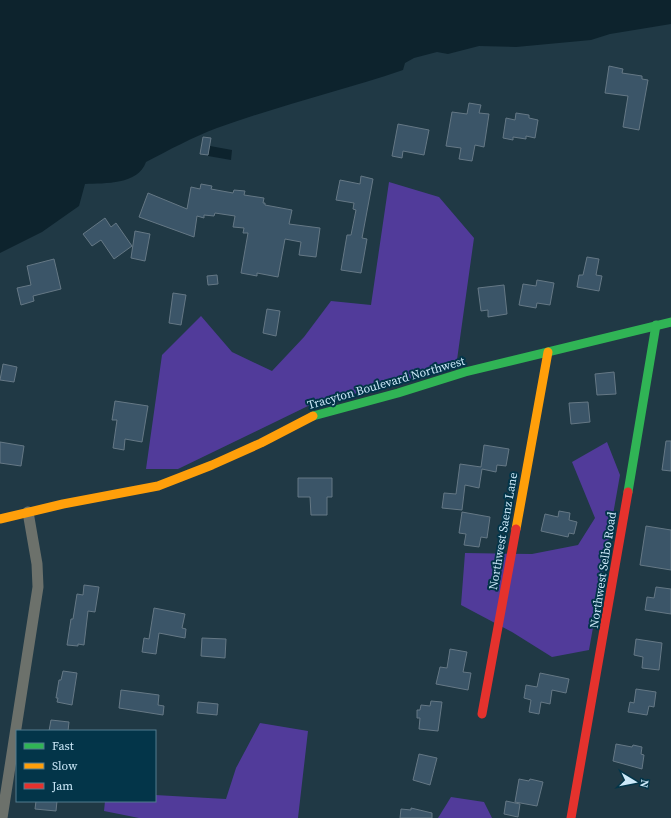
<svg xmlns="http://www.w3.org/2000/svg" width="671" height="818" font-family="'Source Serif 4',serif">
<rect width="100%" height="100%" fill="#203945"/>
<!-- green -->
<g fill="#513b9a">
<polygon points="389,182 439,197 474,238 456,367 308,406 178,469 146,469 162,355 201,316 232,352 272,371 304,337 331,301 371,305"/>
<polygon points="607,442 620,475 589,650 552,657 512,632 461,605 465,553 532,554 578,545 595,518 572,462"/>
<polygon points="260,723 308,731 298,818 139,818 104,811 105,801 155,801 155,795 226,799 236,768"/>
<polygon points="451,797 484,802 492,818 438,818"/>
</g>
<!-- water -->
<g fill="#0d232d">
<path d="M0,0H671V24L610,34L591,40L516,47L479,46L448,54L437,52L414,58L405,63L403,70C341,91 278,106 217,128C193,137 169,150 146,162C138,185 105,183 85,184L79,206L42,232L0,253Z"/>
<polygon points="210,146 232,150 231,160 208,156"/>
</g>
<!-- building -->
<g fill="#3b5568" stroke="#657885">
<polygon points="609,66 623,69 622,73 642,76 642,79 648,80 639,130 623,127 628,96 605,93"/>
<polygon points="469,103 481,105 479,113 489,114 484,147 475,145 472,161 459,159 461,148 446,146 452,112 467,114"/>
<polygon points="516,113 529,115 529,118 538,120 535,138 526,136 526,139 513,137 513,140 503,138 506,118 515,120"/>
<polygon points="398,124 429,130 424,155 403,151 402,158 392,156"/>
<polygon points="203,137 211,138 208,155 200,154"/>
<polygon points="361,176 373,179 362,238 367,239 361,273 341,270 347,235 351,235 356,210 353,209 354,203 336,200 340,180 360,184"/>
<polygon points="201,184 212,186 211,189 233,193 234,190 245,191 244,195 264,198 263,203 265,203 265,205 292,210 289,224 320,228 316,257 299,255 301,242 285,239 278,277 257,273 257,276 241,273 248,233 243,233 244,228 233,227 235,216 215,213 214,216 204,215 204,218 197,216 194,237 139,217 148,193 187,209 191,187 200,189"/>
<polygon points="105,218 111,227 116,223 132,246 114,259 101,240 92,246 83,234"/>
<polygon points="135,231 150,234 145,261 131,258"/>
<polygon points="587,257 599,259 596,275 602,276 599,291 577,287 579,275 583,275"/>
<polygon points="54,259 61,289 33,296 34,301 21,305 17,288 31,285 27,266"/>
<polygon points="217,275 218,284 208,285 207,276"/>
<polygon points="537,280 554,283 550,305 537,303 536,308 519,305 523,284 536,286"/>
<polygon points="504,285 507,314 488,317 488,310 481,311 478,288"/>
<polygon points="173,293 186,295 181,325 169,323"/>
<polygon points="267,309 280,311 276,336 263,333"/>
<polygon points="3,364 17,367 14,382 0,380"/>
<polygon points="614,372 616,394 597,395 595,374"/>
<polygon points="115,401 148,406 142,442 125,439 124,450 113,448 117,420 112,420"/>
<polygon points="588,402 590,422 571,424 569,403"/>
<polygon points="666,441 671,441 671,471 662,470"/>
<polygon points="0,442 24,446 21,466 0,463"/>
<polygon points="484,445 509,449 506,466 497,465 496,472 482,469 479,488 465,485 462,510 442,508 444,493 456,494 460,464 481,467"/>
<polygon points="298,478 332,478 332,497 327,497 327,515 311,515 310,497 298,497"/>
<polygon points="559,511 570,513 569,520 577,522 574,534 569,533 568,537 541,531 545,514 558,517"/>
<polygon points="462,512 490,517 487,538 481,537 479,547 464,545 466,534 459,533"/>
<polygon points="646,526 671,530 671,570 640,565"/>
<polygon points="84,585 99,587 95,612 88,611 84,645 78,644 78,646 67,645 71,619 73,619 77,594 83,595"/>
<polygon points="656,587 671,589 671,614 645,610 647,597 654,598"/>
<polygon points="154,608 185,614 182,628 186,629 185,638 159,633 156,654 142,652 144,638 149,639"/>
<polygon points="202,638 226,639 225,658 201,656"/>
<polygon points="636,639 662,643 659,670 642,668 643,657 634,655"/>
<polygon points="450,649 467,652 463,672 471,673 468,690 436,684 440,667 447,668"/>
<polygon points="63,671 77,673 72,705 57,702 58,698 56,698 59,680 61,680"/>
<polygon points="540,673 569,679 566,693 552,690 550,704 541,702 539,714 529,712 531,700 524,698 526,685 537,687"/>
<polygon points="636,689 656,692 654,707 649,706 647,715 628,712 630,702 634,703"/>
<polygon points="121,690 159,695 158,705 164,706 163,715 119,708"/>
<polygon points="431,701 442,702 438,731 419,729 420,718 417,718 417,710 420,710 421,705 430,706"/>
<polygon points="198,702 218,704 217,715 197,713"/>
<polygon points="51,720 69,722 68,731 49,731"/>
<polygon points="616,744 632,747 633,745 642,747 641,754 644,755 642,769 613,761"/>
<polygon points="419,754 437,758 430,785 413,780"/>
<polygon points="519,779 529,781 530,779 543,782 537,806 515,802"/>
<polygon points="36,801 57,801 56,811 35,809"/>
<polygon points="506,801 520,804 518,817 504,814"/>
<polygon points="411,808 432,813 432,818 400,818 401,809 411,810"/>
</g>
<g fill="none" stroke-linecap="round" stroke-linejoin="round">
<!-- street -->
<polyline stroke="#6c716b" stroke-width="11" points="2,818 38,587 37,564 28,512"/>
<!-- fast -->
<g stroke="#30b455" stroke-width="9">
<polyline points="313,416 398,393 465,372 671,322"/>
<polyline points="628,492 656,325"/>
</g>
<!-- slow -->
<g stroke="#ff9f0a" stroke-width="9">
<polyline points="0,519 63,504 158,486 212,465 261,443 313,416"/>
<polyline points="516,529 548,352"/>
</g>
<!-- jam -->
<g stroke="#e5322d" stroke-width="9">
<polyline points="482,714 516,529"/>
<polyline points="571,818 628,492"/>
</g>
</g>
<g text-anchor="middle" stroke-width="4" stroke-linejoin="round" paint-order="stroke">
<!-- street labels -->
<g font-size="12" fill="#cce9f9" stroke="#033549">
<text transform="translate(386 383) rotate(-16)" y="4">Tracyton Boulevard Northwest</text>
<text transform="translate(503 531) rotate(-80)" y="4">Northwest Saenz Lane</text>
<text transform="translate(603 570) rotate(-81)" y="4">Northwest Selbo Road</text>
</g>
</g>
<!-- legend -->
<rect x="16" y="730" width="140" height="72" fill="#033549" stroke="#537d8f"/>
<rect x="24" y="743" width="20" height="6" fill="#30b455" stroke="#537d8f"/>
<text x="52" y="750" font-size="12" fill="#cce9f9">Fast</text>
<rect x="24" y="763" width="20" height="6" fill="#ff9f0a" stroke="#537d8f"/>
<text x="52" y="770" font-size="12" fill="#cce9f9">Slow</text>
<rect x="24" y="783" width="20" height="6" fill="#e5322d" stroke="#537d8f"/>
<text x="52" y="790" font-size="12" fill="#cce9f9">Jam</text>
<!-- north arrow -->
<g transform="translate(635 782) rotate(100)" stroke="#033549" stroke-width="3" paint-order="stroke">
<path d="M0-3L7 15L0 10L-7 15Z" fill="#cce9f9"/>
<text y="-6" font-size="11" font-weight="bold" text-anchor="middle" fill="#cce9f9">N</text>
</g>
</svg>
